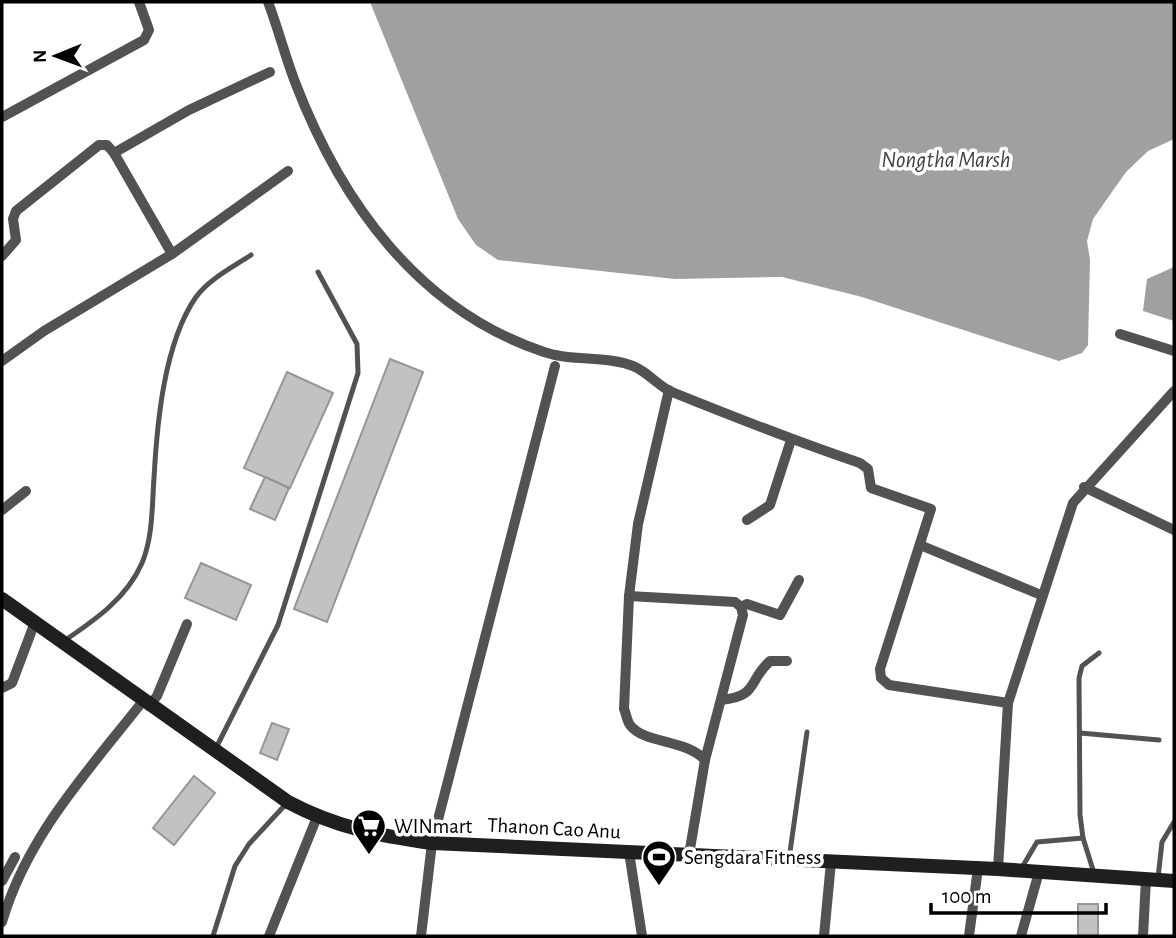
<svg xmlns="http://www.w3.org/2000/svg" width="1176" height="938" font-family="'Alegreya Sans',sans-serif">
<rect width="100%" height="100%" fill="#fff"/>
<!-- water -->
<g fill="#a0a0a0">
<polygon points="370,2 1174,2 1174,139 1148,151 1126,172 1093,219 1087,241 1090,260 1088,345 1082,353 1059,361 862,297 782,277 675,279 498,260 476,245 458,219"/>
<polygon points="1174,267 1174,321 1143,311 1147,279"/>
</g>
<!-- building -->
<g fill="#c2c2c2" stroke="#969696" stroke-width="2">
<polygon points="390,359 423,372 327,622 294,609"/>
<polygon points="287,372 333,393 290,488 244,468"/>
<polygon points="265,477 289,488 275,520 250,509"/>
<polygon points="201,563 251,585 236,620 185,598"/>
<polygon points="272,723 289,729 277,760 260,753"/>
<polygon points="194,776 215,793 174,845 153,828"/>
<rect x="1078" y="904" width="20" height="32"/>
</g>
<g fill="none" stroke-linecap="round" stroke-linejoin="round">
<!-- lane -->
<g stroke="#525252" stroke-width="5">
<path d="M64,641C95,620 127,598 142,563C153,537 152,505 154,478C157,423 164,343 196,297C209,279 233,267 251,255"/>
<polyline points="1080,733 1159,740"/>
<polyline points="215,750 278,625 358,373 357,344 318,272"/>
<polyline points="789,859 807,732"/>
<polyline points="1021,869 1037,842 1083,838"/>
<polyline points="1094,873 1083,838 1080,815 1079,678 1082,666 1099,653"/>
<polyline points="1158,878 1162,842 1174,822"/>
<polyline points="213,936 235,866 249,844 286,804"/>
</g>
<!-- street -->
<g stroke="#525252" stroke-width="10">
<path d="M268,2C278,28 285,56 295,82C341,202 418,310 544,352C573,362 604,355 633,366C648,372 658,386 672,392C734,417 797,442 860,463L868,469L871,488L931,509L880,669L881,678L889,685L1008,703"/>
<polyline points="2,117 144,40 149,30 139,2"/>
<polyline points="114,153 172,254"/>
<polyline points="2,256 16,240 13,219 16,211 99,145 107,145 114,153 189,110 270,72"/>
<polyline points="1120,334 1174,351"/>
<polyline points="2,361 44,331 172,254 288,171"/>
<path d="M669,390L638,524L629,596L624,709C626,713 627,721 630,725C644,744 686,739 705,760L689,855"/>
<polyline points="1084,487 1174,530"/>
<polyline points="2,510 26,491"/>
<polyline points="747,520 770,505 791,440"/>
<polyline points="920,545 1041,595"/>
<polyline points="629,596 735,602 741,607 743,615 705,760"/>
<polyline points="741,607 747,604 780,615 799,580"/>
<polyline points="2,688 12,683 35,622"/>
<path d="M721,700C759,696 747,682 770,661H787"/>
<polyline points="149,706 157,696 187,624"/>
<polyline points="629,852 642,936"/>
<polyline points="998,869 1008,703 1073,503 1174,391"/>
<polyline points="2,881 15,857"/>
<path d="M2,922C27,836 88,771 143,701"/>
<polyline points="269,936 317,817"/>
<polyline points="421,936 432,843 555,366"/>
<polyline points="824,936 831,862"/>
<polyline points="969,936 978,868"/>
<polyline points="1021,936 1039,872"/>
<polyline points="1143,936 1146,879"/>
</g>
<!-- secondary -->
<path stroke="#1f1f1f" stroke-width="14" d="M2,599L288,802C335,827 380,836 432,843L998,869L1174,881"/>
</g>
<!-- icons -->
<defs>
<g id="supermarket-pin" transform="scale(1.75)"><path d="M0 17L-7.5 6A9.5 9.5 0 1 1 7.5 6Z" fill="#000" stroke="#fff"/><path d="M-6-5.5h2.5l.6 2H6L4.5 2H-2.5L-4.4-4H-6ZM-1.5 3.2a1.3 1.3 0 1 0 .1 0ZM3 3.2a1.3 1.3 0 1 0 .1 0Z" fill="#fff"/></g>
<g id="stadium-pin" transform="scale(1.75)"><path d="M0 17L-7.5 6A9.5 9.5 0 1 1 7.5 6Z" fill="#000" stroke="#fff"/><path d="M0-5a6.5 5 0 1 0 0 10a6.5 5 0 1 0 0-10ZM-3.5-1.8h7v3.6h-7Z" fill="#fff"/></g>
</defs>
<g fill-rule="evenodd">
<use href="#supermarket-pin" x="369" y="826"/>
<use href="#stadium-pin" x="659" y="857"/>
</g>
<g text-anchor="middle" stroke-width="7" stroke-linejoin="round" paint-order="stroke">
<!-- poi labels -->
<g font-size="21" fill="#000" stroke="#fff" text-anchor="start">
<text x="394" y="833">WINmart</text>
<text x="684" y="864">Sengdara Fitness</text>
</g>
<!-- street labels -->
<g font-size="21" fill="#000" stroke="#fff">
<text transform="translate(554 828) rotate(3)" y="7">Thanon Cao Anu</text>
</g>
<!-- water labels -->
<g font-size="23" font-style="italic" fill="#414141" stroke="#fff">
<text x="946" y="167">Nongtha Marsh</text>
</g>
</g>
<!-- border -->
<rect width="1176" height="938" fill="none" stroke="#000000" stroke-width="7"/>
<!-- north arrow -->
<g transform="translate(56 56) rotate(269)" stroke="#ffffff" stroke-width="5" paint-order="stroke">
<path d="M0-5L12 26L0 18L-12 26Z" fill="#000000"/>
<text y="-10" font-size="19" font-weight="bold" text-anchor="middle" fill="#000000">N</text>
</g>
<!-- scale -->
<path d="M931 903v10h175v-10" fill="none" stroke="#000000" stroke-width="3.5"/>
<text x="942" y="903" font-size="21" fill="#000000" stroke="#ffffff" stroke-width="5" paint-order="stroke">100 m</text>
</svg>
